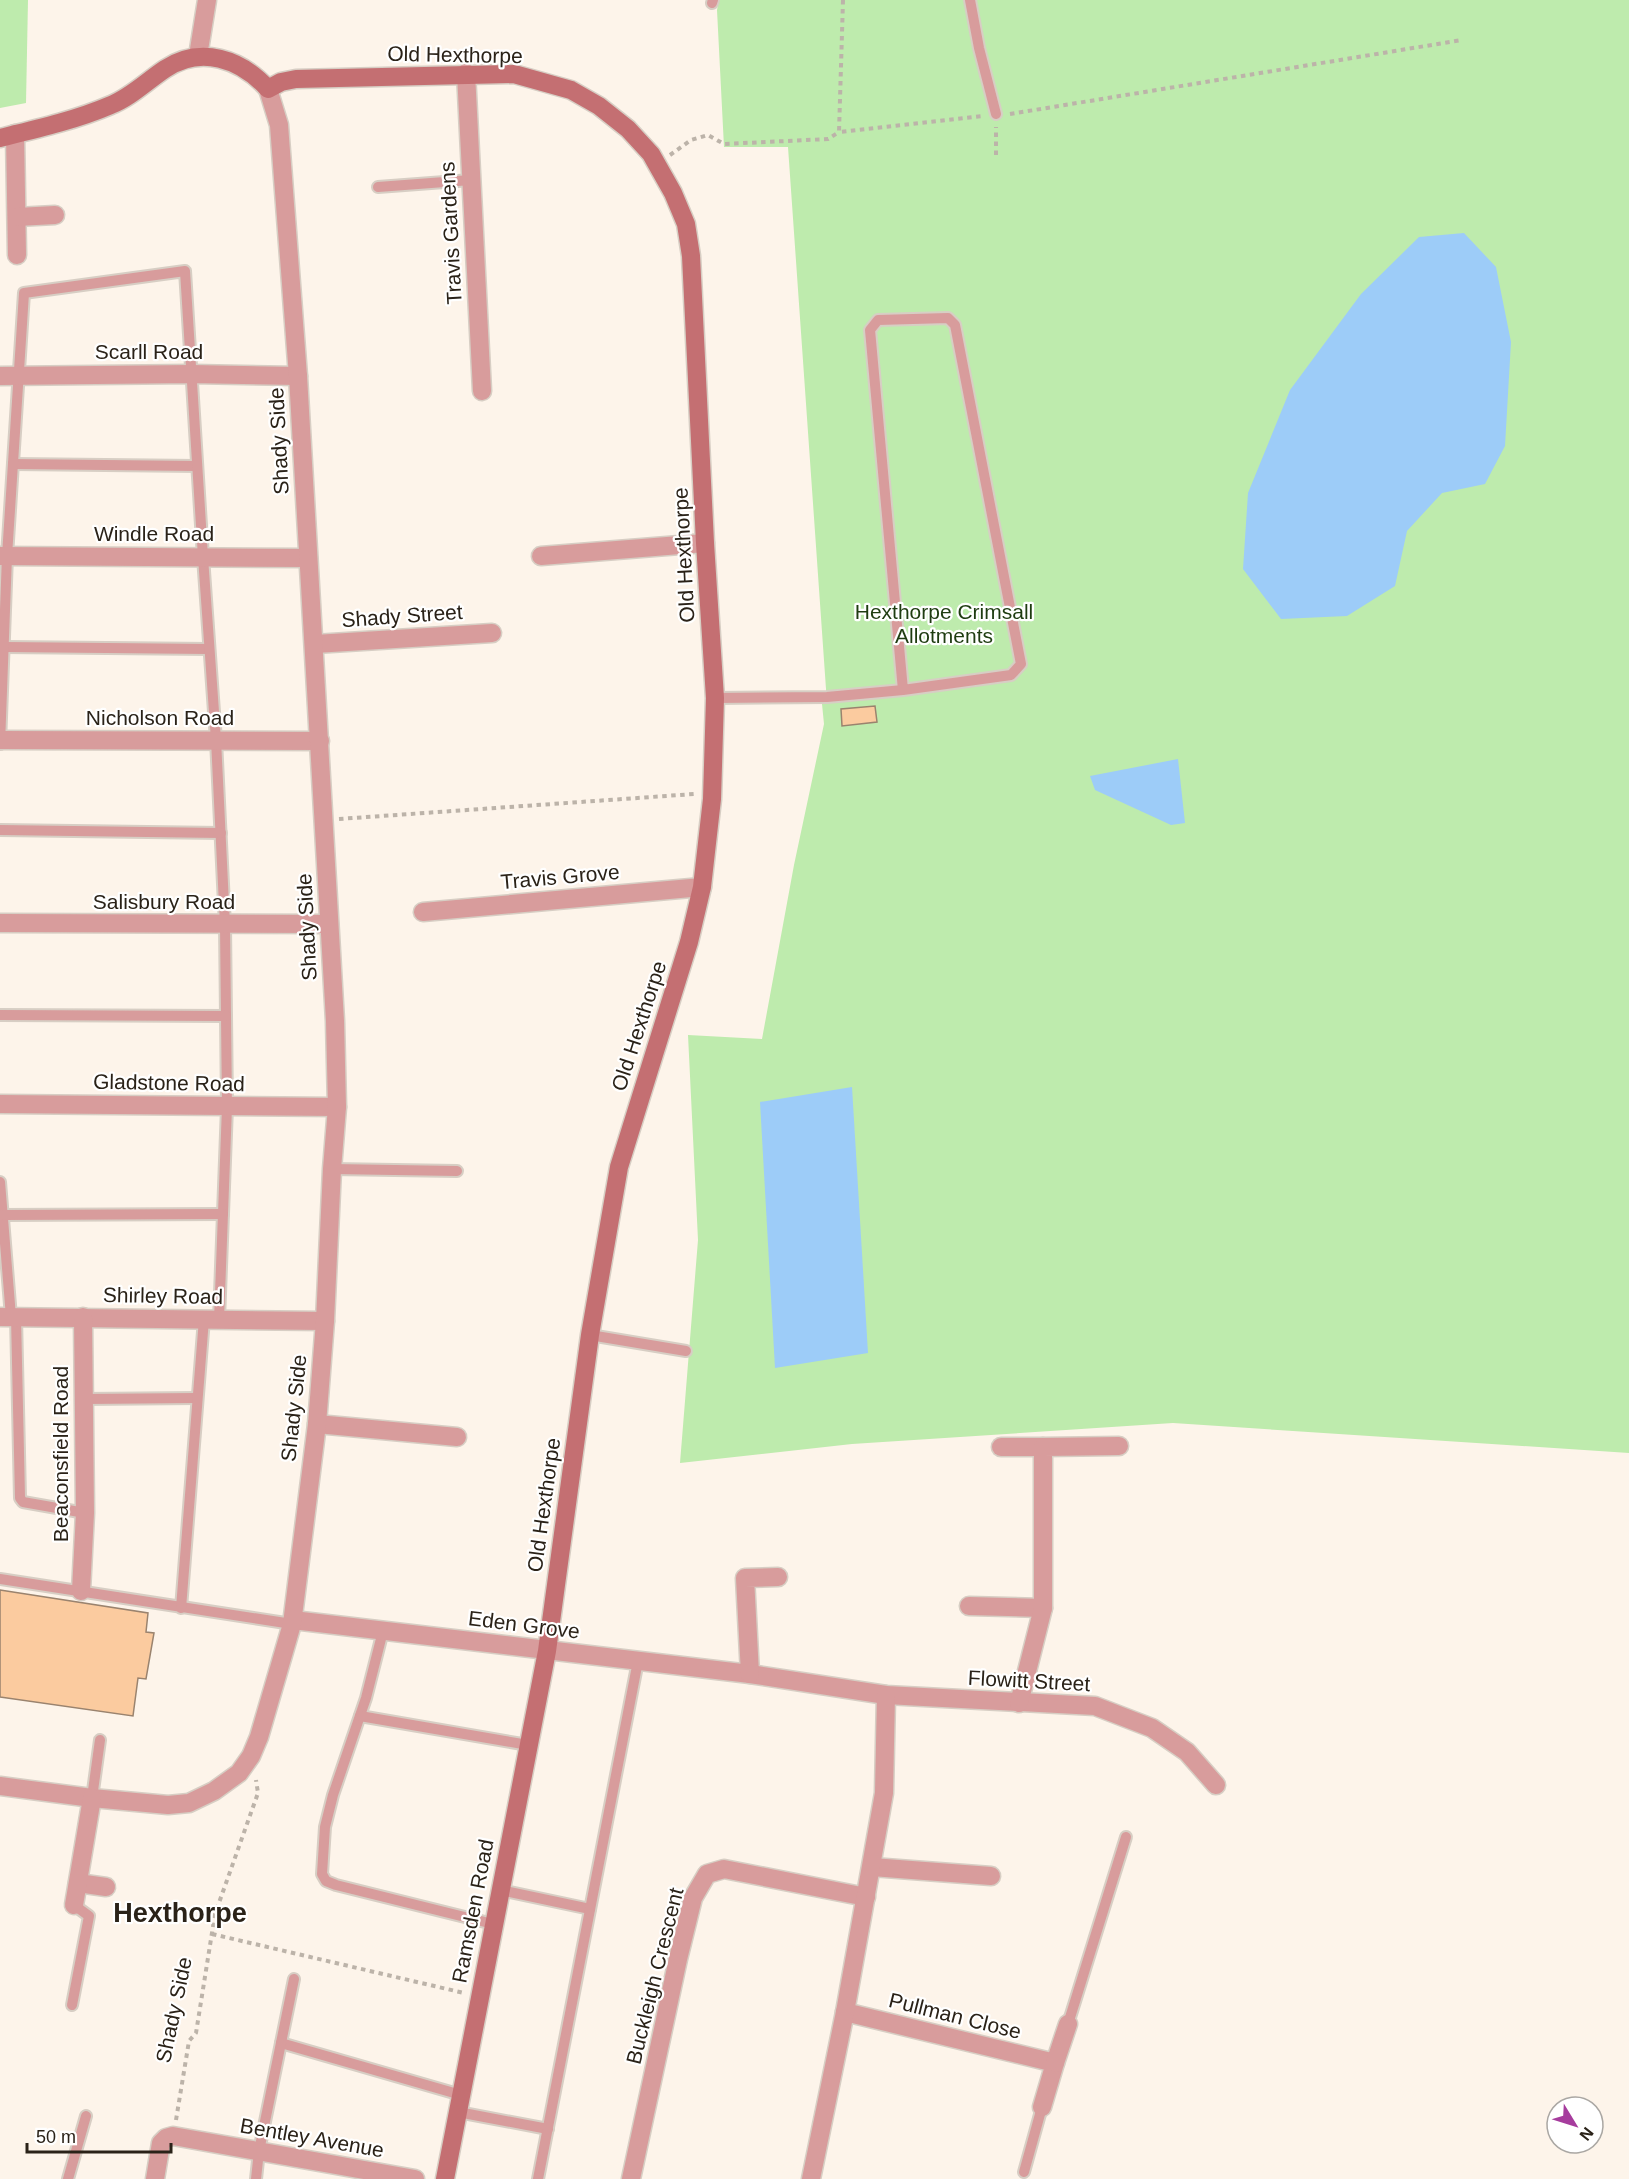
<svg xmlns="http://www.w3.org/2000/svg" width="1629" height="2179" font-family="Helvetica,sans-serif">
<rect width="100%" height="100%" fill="#fdf4ea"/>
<!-- green -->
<g fill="#beebad">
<polygon points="0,0 28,0 26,103 0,108"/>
<polygon points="719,0 1629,0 1629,1453 1173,1423 852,1444 680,1463 698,1240 688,1035 762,1039 794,865 824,724 822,704 827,703 788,147 724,147 717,10"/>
</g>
<!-- water -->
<g fill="#9dccf8">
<polygon points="1464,233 1496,267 1511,342 1505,446 1485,484 1442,493 1407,531 1395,586 1347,616 1281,619 1243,569 1248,493 1290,390 1361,294 1419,237"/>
<polygon points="1178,759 1185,823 1171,825 1095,790 1090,776"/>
<polygon points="852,1087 868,1353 775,1368 760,1102"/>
</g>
<!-- building -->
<g fill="#fbcb9f" stroke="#9a836e" stroke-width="1.5">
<polygon points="875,706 877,722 842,726 841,709"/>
<polygon points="0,1590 148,1613 146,1632 154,1633 146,1679 138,1678 133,1716 0,1697"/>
</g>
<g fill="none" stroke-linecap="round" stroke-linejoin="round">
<!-- lane casing -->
<g stroke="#d7cec4" stroke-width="14">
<g id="lane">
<polyline points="970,0 979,48 996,114"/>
<polyline points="712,3 713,0"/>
<polyline points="378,187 471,180"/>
<polyline points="13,464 197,466"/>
<polyline points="4,647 209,649"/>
<polyline points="715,698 827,697 903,690 1011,675 1021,664 955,325 948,318 878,320 870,330 903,690"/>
<polyline points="0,744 7,556 24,293 185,271 203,557 216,740 225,925 227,1107 219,1320"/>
<polyline points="0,830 221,833"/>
<polyline points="0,1015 226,1016"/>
<polyline points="332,1169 457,1171"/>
<polyline points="0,1182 11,1317"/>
<polyline points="3,1215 223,1214"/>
<polyline points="16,1317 20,1498 23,1502 85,1513"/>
<polyline points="590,1335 686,1351"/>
<polyline points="84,1399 197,1398"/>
<polyline points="0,1579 292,1624"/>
<polyline points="181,1608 204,1319"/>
<polyline points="383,1631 366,1698 333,1795 325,1827 322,1874 326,1881 336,1885 493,1924"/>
<polyline points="360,1716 528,1745"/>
<polyline points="92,1798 100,1740"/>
<polyline points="500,1890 590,1909"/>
<polyline points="72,2005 89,1916 74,1905"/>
<polyline points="1068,2024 1126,1837"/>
<polyline points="281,2043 461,2095"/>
<polyline points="458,2112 548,2129"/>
<polyline points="1024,2172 1042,2107"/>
<polyline points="68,2179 86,2116"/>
<polyline points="256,2179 259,2151 294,1979"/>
<polyline points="538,2179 638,1661"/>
</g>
</g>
<!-- street casing -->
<g stroke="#d7cec4" stroke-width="21">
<g id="street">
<polyline points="198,56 207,0"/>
<polyline points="466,73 482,391"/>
<polyline points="15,134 17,255"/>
<polyline points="17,217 55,215"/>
<polyline points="0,376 192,374 298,376"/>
<polyline points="0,556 308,558"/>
<polyline points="541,556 705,543"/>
<polyline points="315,644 492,633"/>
<polyline points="0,740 320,741"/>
<polyline points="423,912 702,887"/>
<polyline points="0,923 329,924"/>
<polyline points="0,1104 337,1107"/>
<polyline points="0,1317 325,1321"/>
<polyline points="317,1424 457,1437"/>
<polyline points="1001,1447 1043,1447"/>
<polyline points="81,1591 85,1513 83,1317"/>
<polyline points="969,1606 1043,1608"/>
<polyline points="293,1620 750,1674 886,1695 1095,1706 1152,1728 1187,1752 1216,1785"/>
<polyline points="750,1674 745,1578 778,1577"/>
<polyline points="1019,1703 1043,1608 1043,1447 1119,1446"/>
<polyline points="0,1786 92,1798 168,1805 189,1803 214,1791 239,1773 251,1756 259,1737 292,1624 317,1424 325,1321 332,1169 337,1107 335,1021 298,376 279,125 268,89"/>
<polyline points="872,1867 991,1876"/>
<polyline points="78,1883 106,1887"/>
<polyline points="74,1905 92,1798"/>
<polyline points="845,2012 1055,2063 1042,2107"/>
<polyline points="1055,2063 1068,2024"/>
<polyline points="155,2179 161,2143 166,2138 173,2136 415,2179"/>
<polyline points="631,2179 678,1959 693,1898 707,1874 724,1869 866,1897"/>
<polyline points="811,2179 845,2012 884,1793 886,1695"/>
</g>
</g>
<!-- secondary casing -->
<g stroke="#d7cec4" stroke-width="21">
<path id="secondary" d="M0,138C37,129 76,120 111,105C131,97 147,81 165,69C201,45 241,59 268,89L281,82L296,79L514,74L571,90L599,106L628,129L651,154L673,193L686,224L691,256L705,543L715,698L712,799L702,887L689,942L619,1167L590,1335L547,1651L445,2179"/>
</g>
<!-- path -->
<g stroke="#bcb3a9" stroke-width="4" stroke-dasharray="4.5 4.5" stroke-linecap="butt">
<polyline points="843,0 839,132 982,116"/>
<polyline points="1010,114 1462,40"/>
<polyline points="670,155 691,140 708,135 724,144 828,139 839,132"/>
<polyline points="996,155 996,127"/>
<polyline points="339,819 694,794"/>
<polyline points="212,1934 464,1993"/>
<polyline points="176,2120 189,2041 196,2033 215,1914 258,1793 256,1780"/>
</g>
<!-- lane -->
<use href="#lane" stroke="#d89c9c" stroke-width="10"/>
<!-- street -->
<use href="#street" stroke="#d89c9c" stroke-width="18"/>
<!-- secondary -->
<use href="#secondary" stroke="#c46f72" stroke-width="18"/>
</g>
<g text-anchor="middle" stroke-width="4.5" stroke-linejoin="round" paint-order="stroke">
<!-- street labels -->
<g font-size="21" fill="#2a2218" stroke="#fff">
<text transform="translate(455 55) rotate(1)" y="7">Old Hexthorpe</text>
<text transform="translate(451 233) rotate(-93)" y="7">Travis Gardens</text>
<text x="149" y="359">Scarll Road</text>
<text transform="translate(279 441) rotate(-93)" y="7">Shady Side</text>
<text x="154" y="541">Windle Road</text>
<text transform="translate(684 555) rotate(-93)" y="7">Old Hexthorpe</text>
<text transform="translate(402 616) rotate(-4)" y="7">Shady Street</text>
<text x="160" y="725">Nicholson Road</text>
<text transform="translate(560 877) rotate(-5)" y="7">Travis Grove</text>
<text x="164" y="909">Salisbury Road</text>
<text transform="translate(307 927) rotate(-93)" y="7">Shady Side</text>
<text transform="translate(639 1026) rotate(-72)" y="7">Old Hexthorpe</text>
<text transform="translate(169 1083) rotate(1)" y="7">Gladstone Road</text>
<text transform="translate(163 1296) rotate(1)" y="7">Shirley Road</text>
<text transform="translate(294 1408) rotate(-84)" y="7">Shady Side</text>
<text transform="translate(61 1454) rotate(-90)" y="7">Beaconsfield Road</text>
<text transform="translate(544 1505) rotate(-82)" y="7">Old Hexthorpe</text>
<text transform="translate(524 1625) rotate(7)" y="7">Eden Grove</text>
<text transform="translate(1029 1681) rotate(3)" y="7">Flowitt Street</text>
<text transform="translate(473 1911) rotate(-79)" y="7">Ramsden Road</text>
<text transform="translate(655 1976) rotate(-76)" y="7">Buckleigh Crescent</text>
<text transform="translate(174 2010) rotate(-78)" y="7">Shady Side</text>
<text transform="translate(955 2016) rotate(14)" y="7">Pullman Close</text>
<text transform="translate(312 2138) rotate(10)" y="7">Bentley Avenue</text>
</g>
<!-- park labels -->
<g font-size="21" fill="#1e3c10" stroke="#fff">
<text x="944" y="619">Hexthorpe Crimsall<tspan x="944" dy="24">Allotments</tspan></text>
</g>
<!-- district labels -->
<g font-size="27" font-weight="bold" fill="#2a2218" stroke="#fff">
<text x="180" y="1922">Hexthorpe</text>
</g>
</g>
<!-- north arrow -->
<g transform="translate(1575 2125) rotate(128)"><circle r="28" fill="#ffffff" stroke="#aaa7a3" stroke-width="1.5"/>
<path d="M0-4.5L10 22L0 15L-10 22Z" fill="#a63c9d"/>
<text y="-9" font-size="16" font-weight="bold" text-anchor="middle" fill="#2a2218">N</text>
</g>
<!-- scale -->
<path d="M27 2143v9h144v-9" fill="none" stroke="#2a2218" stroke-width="3"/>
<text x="36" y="2143" font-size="18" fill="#2a2218" stroke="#ffffff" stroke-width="4.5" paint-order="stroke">50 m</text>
</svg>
